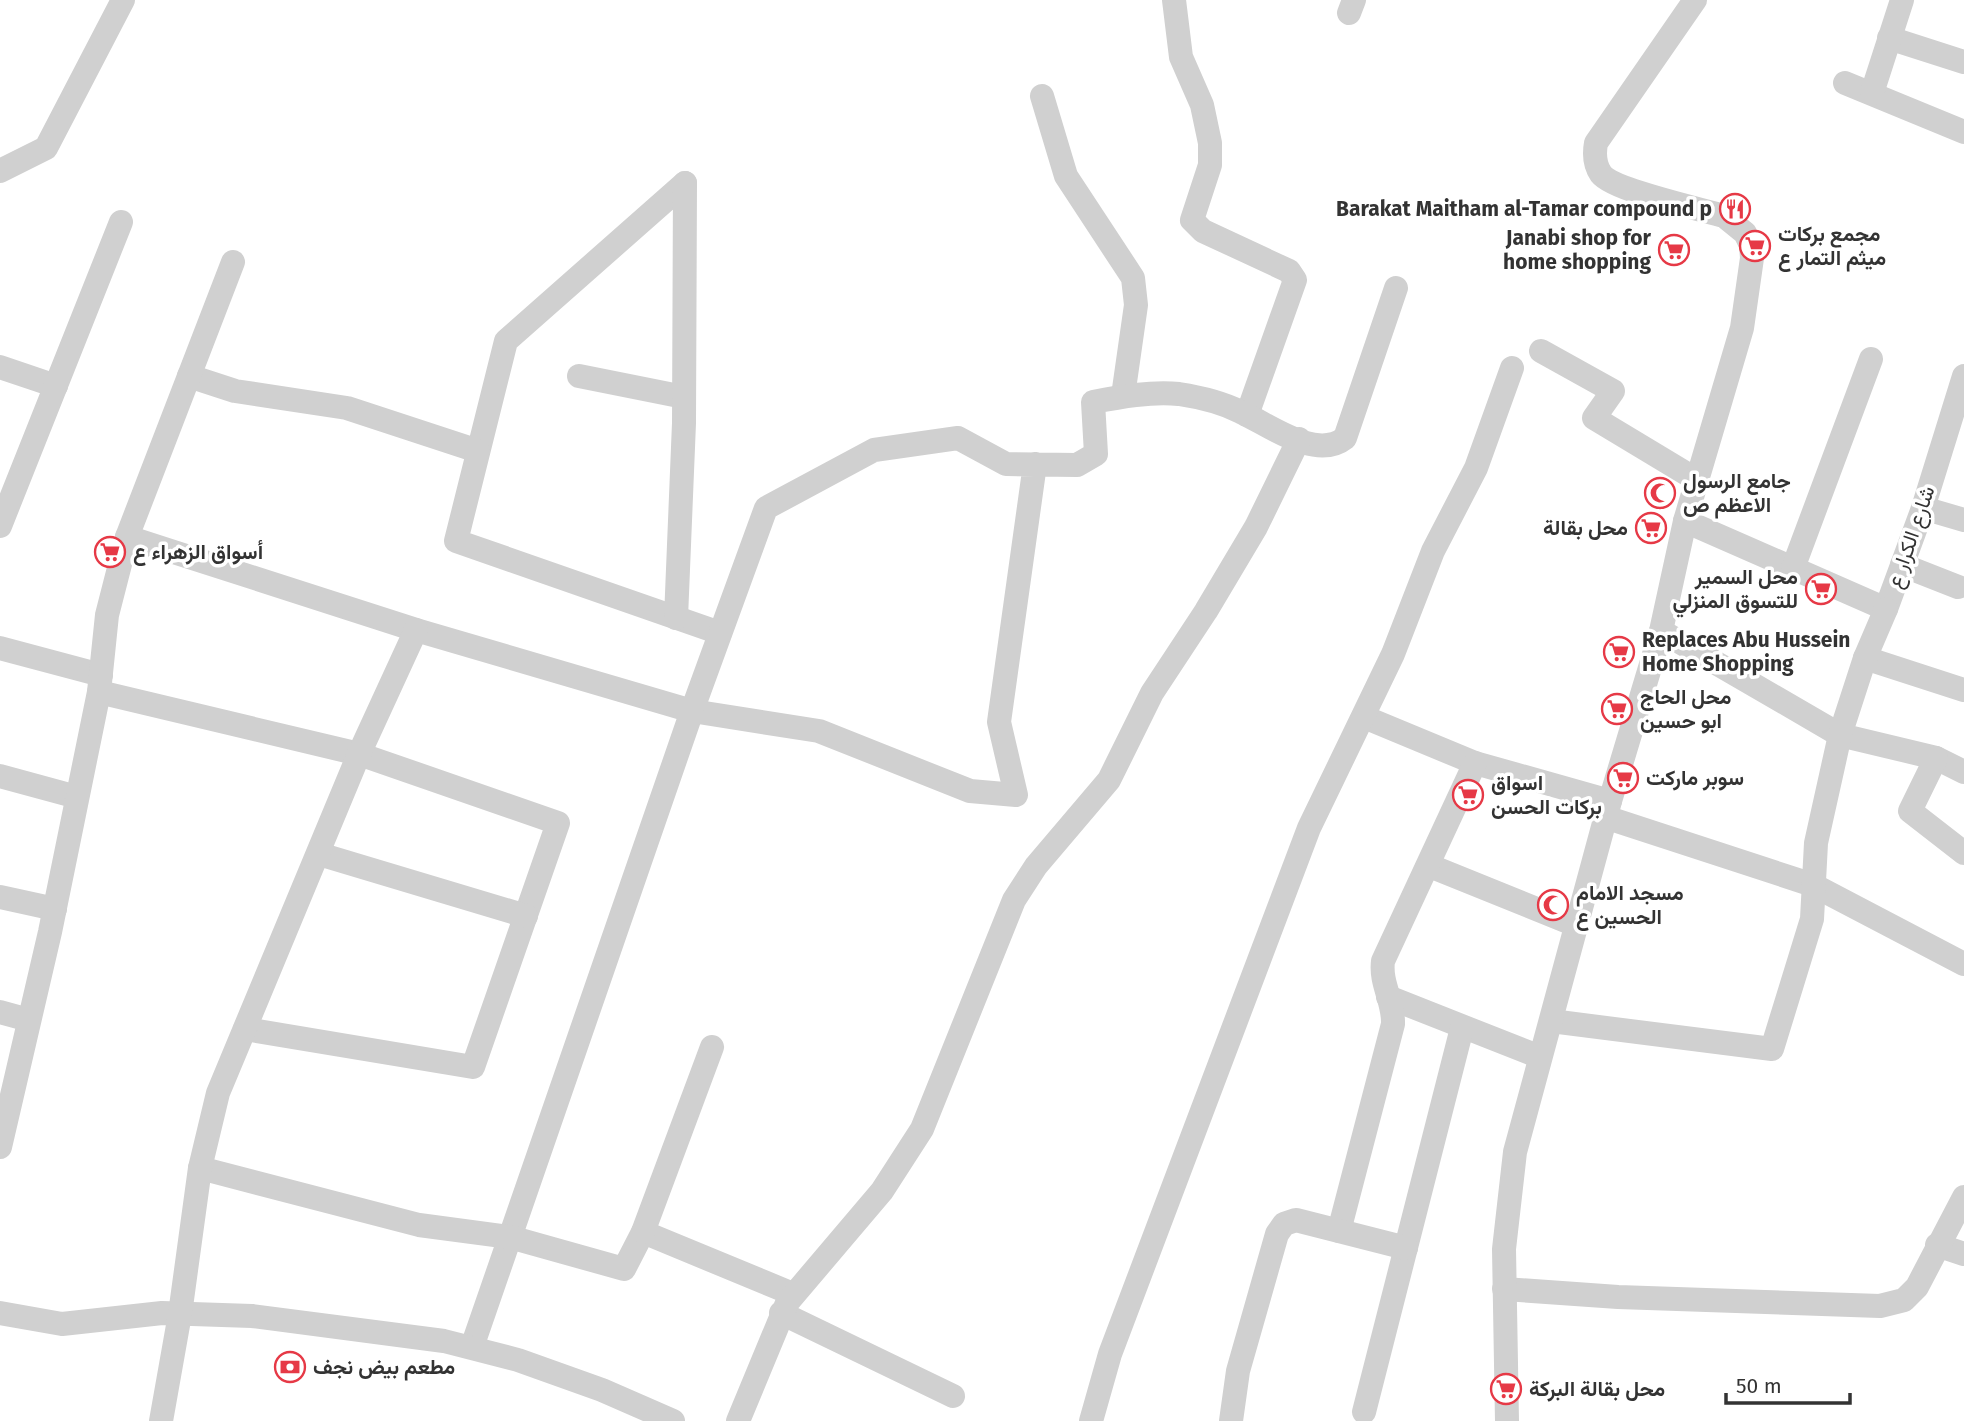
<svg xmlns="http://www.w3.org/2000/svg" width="1964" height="1421" font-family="'Fira Sans',Vazirmatn,sans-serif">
<rect width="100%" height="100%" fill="#fff"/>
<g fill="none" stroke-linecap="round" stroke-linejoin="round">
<!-- minor -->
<g stroke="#d0d0d0" stroke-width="24">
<polyline points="1174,0 1181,57 1202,105 1210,143 1210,165 1192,220 1203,231 1289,271 1295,280 1247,415"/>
<polyline points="1349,13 1354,0"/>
<polyline points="1889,38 1964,62"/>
<polyline points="1845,83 1964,132"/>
<polyline points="1872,93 1902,0"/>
<polyline points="1042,96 1066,176 1133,278 1136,305 1123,396"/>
<polyline points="0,171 46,148 123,0"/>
<polyline points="685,183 506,341 456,541 720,633"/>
<polyline points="1541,351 1613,391 1594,418 1697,480"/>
<polyline points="0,367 56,386"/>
<polyline points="189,376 235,391 347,408 478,451"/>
<polyline points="579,376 684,397"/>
<path d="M1035,464L999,722L1016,795L970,791L819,731L692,711L766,508L874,450L958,438L1006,464L1077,465L1096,454L1093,402C1119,397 1152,391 1179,394C1199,397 1223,403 1241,412C1269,425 1316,461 1345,438L1396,288"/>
<polyline points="1923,508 1964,520"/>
<polyline points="1685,521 1886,609 1923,508 1964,376"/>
<polyline points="0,526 121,222"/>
<polyline points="127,537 233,262"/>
<polyline points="1902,565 1958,587"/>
<polyline points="1793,568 1871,359"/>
<polyline points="676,618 684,423 685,183"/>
<polyline points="1661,631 1840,735 1936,758 1964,772"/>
<polyline points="0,648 101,675"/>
<polyline points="1865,658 1964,690"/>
<polyline points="99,692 359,754 558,823 473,1067 245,1029"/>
<polyline points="1364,717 1475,763 1610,801"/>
<polyline points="1936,758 1910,811 1964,853"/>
<polyline points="0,776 77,797"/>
<polyline points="1605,817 1813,885 1964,964"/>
<polyline points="319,854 526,916"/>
<polyline points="1430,866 1576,925"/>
<polyline points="0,897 55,909"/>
<polyline points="1388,997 1540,1057"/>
<polyline points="0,1012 29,1020"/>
<polyline points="1551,1021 1772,1049 1812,919 1816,843 1840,735 1865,658 1886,609"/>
<polyline points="0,1147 50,932 99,692 107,615 127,537 416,630 692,711 472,1347"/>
<polyline points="200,1168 419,1225 510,1237 624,1269 643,1232 793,1294"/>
<path d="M1339,1231L1393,1024C1394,1001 1380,984 1383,961L1475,763"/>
<polyline points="643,1232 712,1047"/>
<polyline points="1937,1245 1964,1254"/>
<polyline points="1504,1289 1618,1297 1880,1306 1904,1300 1917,1287 1964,1197"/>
<polyline points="0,1313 62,1324 162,1313 252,1316 444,1341 518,1360 602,1390 673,1421"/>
<polyline points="781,1313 953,1396"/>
<polyline points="1364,1412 1462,1028"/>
<polyline points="161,1421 180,1314 200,1168 218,1093 359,754 416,630"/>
<polyline points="738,1421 787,1303 882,1191 922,1129 1014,900 1036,866 1109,780 1152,693 1206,611 1256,527 1299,439"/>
<polyline points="1091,1421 1110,1354 1309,828 1393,654 1433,551 1476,468 1512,368"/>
<polyline points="1231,1421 1238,1371 1277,1234 1284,1224 1296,1220 1406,1248"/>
<path d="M1507,1421L1504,1249L1515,1152L1610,801L1661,631L1685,521L1742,328L1752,258L1751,245L1745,233L1724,216C1700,209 1613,190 1601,174C1594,164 1594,154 1596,143L1695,0"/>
</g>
</g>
<!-- icons -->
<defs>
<g id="restaurant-ring" transform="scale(1.575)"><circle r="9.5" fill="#fff" stroke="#e63946" stroke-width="1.5"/><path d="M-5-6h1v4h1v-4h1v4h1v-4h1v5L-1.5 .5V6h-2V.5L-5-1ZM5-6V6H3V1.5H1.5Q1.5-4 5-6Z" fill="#e63946"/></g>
<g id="supermarket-ring" transform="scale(1.575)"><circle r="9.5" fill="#fff" stroke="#e63946" stroke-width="1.5"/><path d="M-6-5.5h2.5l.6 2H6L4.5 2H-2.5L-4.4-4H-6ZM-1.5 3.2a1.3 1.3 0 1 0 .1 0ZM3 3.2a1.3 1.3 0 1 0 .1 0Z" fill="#e63946"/></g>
<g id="mosque-ring" transform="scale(1.575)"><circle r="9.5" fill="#fff" stroke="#e63946" stroke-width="1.5"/><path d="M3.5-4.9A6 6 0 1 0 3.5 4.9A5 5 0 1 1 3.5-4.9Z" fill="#e63946"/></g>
<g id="bank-ring" transform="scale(1.575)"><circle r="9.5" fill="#fff" stroke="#e63946" stroke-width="1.5"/><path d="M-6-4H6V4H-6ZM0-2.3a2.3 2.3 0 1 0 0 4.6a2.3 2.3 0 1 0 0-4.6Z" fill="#e63946"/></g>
</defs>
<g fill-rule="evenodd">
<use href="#restaurant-ring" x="1735" y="209"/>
<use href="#supermarket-ring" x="1755" y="246"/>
<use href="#supermarket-ring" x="1674" y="250"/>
<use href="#mosque-ring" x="1660" y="493"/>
<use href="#supermarket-ring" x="1651" y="528"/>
<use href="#supermarket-ring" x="110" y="552"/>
<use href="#supermarket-ring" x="1821" y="589"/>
<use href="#supermarket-ring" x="1619" y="652"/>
<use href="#supermarket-ring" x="1617" y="709"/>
<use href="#supermarket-ring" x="1623" y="778"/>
<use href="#supermarket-ring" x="1468" y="795"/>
<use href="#mosque-ring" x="1553" y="905"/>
<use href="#bank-ring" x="290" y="1367"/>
<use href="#supermarket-ring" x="1506" y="1389"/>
</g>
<g text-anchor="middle" stroke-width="7" stroke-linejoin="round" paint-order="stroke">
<!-- poi labels -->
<g font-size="21" font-weight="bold" fill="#333" stroke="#fff" text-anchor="start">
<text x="1712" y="216" text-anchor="end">Barakat Maitham al-Tamar compound p</text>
<text x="1778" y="241">مجمع بركات<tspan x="1778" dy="24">ميثم التمار ع</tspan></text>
<text x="1651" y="245" text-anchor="end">Janabi shop for<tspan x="1651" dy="24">home shopping</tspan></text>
<text x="1683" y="488">جامع الرسول<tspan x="1683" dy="24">الاعظم ص</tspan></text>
<text x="1628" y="535" text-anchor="end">محل بقالة</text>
<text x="133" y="559">أسواق الزهراء ع</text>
<text x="1798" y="584" text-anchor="end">محل السمير<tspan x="1798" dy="24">للتسوق المنزلي</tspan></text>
<text x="1642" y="647">Replaces Abu Hussein<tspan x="1642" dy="24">Home Shopping</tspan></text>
<text x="1640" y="704">محل الحاج<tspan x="1640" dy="24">ابو حسين</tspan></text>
<text x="1646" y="785">سوبر ماركت</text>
<text x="1491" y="790">اسواق<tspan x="1491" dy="24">بركات الحسن</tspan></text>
<text x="1576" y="900">مسجد الامام<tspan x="1576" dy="24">الحسين ع</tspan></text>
<text x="313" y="1374">مطعم بيض نجف</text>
<text x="1529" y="1396">محل بقالة البركة</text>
</g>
<!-- street labels -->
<g font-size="21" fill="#333" stroke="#fff">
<text transform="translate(1911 537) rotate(-71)" y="7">شارع الكرار ع</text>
</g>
</g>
<!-- scale -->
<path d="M1726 1393v10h124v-10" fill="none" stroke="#333333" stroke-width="3.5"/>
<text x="1736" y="1393" font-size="21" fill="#333333" stroke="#ffffff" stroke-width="5" paint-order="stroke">50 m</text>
</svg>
